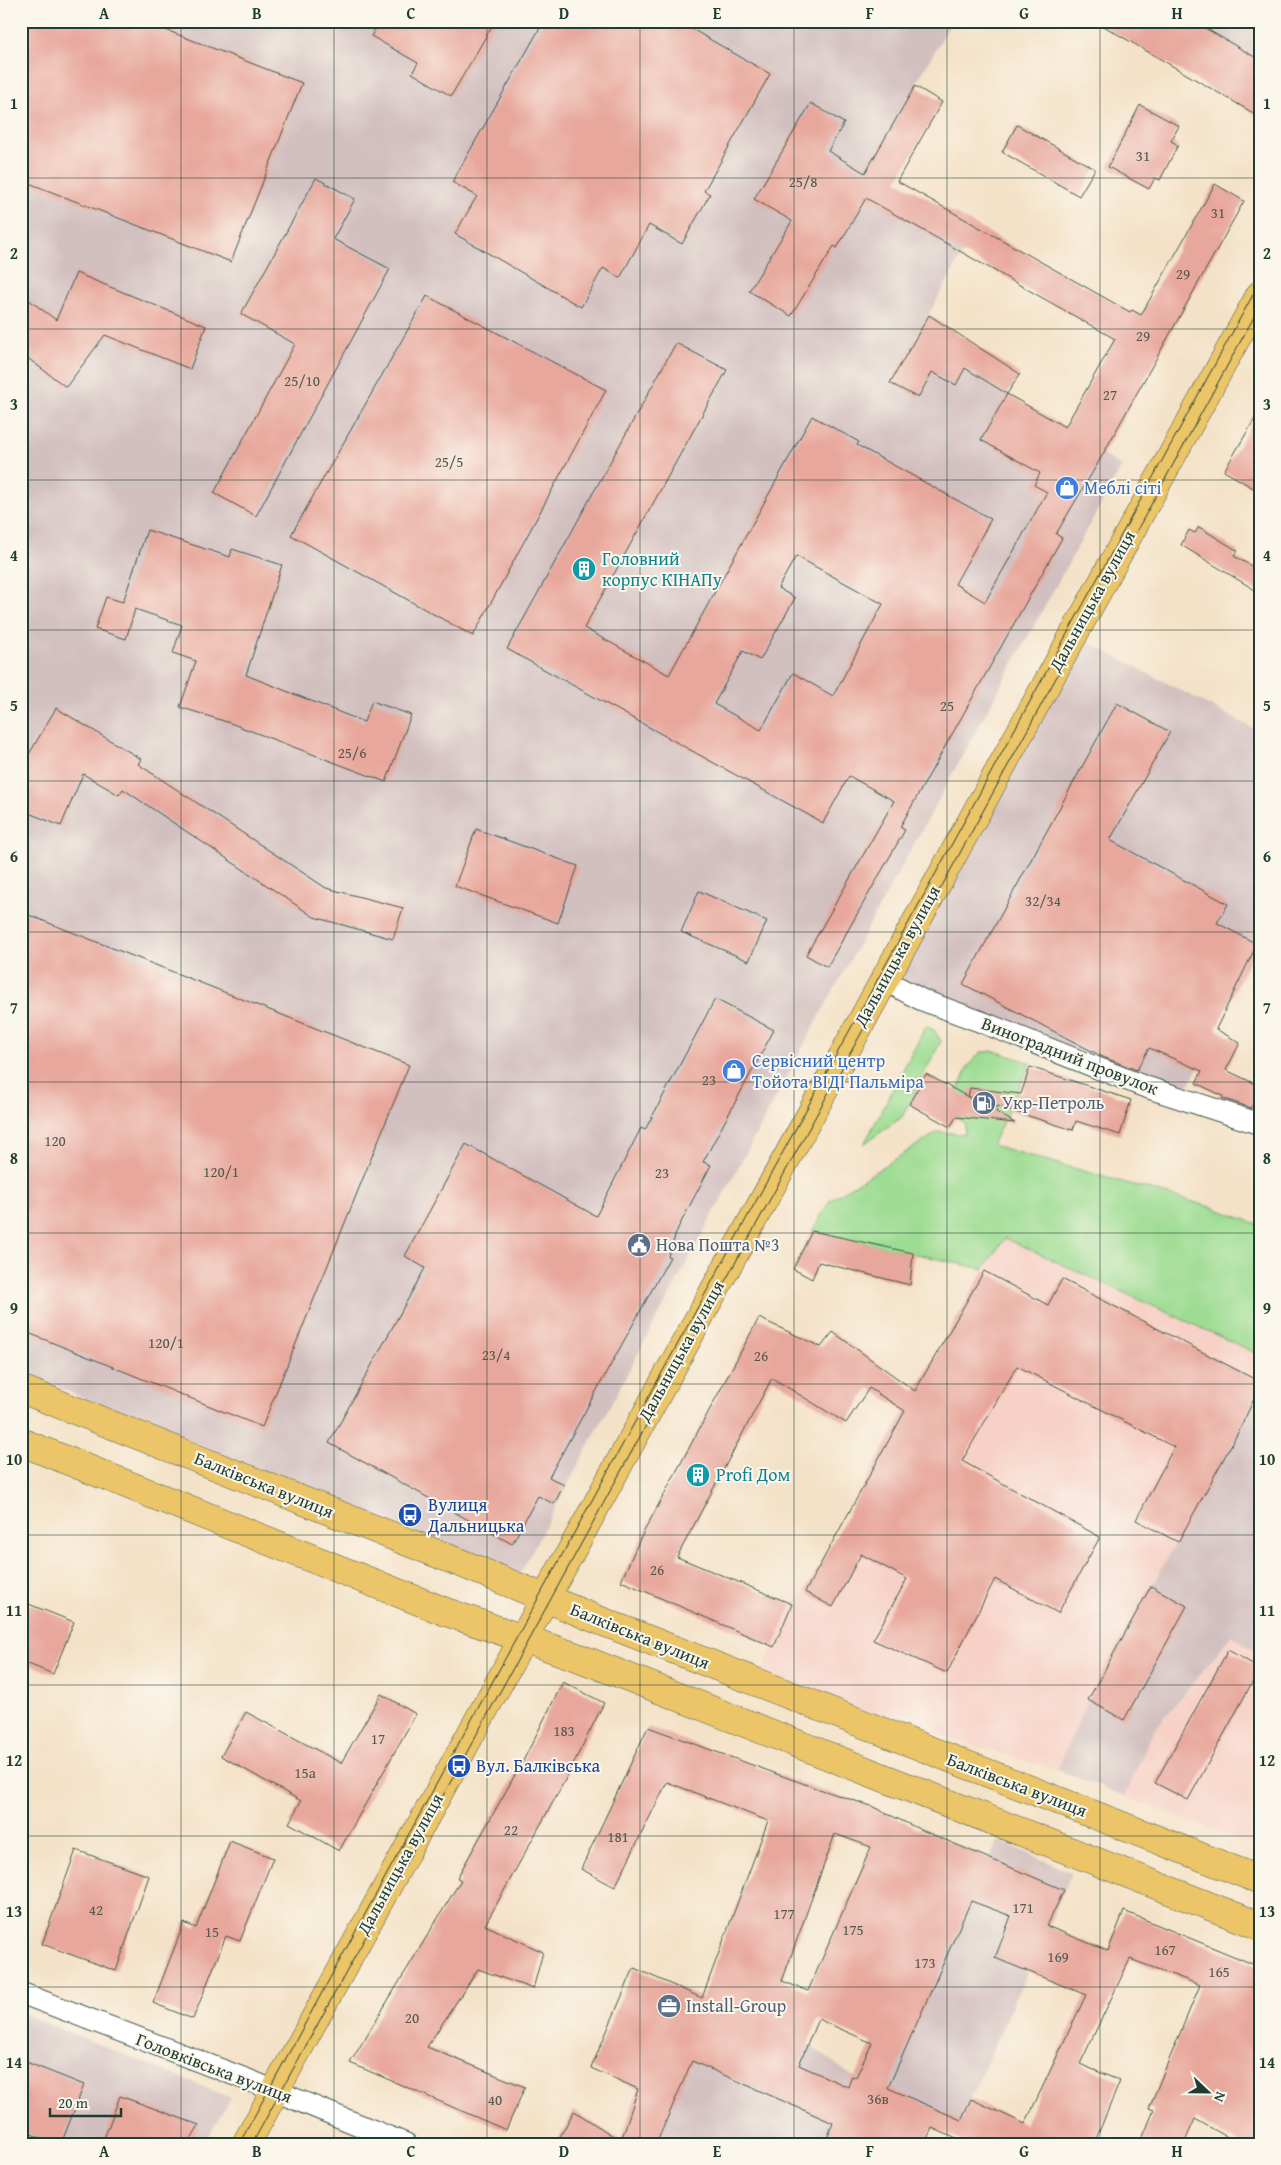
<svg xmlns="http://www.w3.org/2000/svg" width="1281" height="2165" font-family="'Gentium Book Plus',serif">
<rect width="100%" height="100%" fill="#fbf7ec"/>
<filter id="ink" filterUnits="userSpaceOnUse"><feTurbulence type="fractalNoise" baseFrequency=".02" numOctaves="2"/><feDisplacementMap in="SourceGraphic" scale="10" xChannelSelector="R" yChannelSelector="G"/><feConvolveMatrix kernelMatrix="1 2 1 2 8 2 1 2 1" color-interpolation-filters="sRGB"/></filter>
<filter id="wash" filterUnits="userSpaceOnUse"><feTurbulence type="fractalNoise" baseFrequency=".0096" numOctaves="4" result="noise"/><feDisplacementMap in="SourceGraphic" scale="20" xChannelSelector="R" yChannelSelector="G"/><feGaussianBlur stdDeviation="1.12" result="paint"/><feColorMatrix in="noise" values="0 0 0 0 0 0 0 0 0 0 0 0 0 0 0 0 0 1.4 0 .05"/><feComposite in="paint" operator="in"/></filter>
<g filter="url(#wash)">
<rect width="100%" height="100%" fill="#f4e2c8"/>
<!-- built -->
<g fill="#f7d1c6">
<polygon points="1005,1238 1260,1355 1260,1387 1227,1452 1088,1700 1057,1770 758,1680 792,1605 807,1588 983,1269"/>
<polygon points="1232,1636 1260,1654 1260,1848 1125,1796 1153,1732"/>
</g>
<!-- industrial -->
<g fill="#d2bfbf">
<polygon points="21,21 952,21 855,190 963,253 915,339 1046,417 1062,433 1122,466 839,980 519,1575 21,1372"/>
<polygon points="1193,21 1260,21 1260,60"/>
<polygon points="1081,638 1260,732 1260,938 1184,1096 891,981"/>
<polygon points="1260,1387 1260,1654 1231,1636 1153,1732 1125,1796 1057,1770 1088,1700 1227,1452"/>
<polygon points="998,1840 1072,1873 961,2120 939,2111 925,2144 656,2144 665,2124 664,2100 591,2068 634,1968 808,2044 852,2076 888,2087"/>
<polygon points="21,2013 231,2098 203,2144 21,2144"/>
</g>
<!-- green -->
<g fill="#9ddc92" stroke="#5e8c63">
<polygon points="926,1026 934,1030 941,1041 902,1117 864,1144"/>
<polygon points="995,1051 1031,1063 992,1145 1211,1207 1260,1225 1260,1355 1005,1238 983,1269 812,1231 830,1200 938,1132 964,1134 965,1124 948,1111 969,1065 981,1052"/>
</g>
<g id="blocks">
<!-- building -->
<g fill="#e8a79c" fill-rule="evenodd">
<polygon points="21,21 143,21 302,83 231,262 21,180"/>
<polygon points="380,21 495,21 451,96 412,73 418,63 371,36"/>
<polygon points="544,21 678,21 770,74 704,191 710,194 682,244 649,225 620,278 603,268 581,307 455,234 477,196 452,182"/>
<polygon points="1095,21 1193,21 1260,60 1260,117"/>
<path d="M915,86L942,102L897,181L1130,312L1132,310L1141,315L1215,184L1244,201L1098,463L1056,534L1062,538L900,827L905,830L827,967L806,955L894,801L849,776L823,823L507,649L676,343L727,370L584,628L669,675L812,416L859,442L857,445L991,519L955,584L985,602L1047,492L1034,485L1040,473L981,440L1007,394L1065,427L1115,339L866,198L837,248L834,246L791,316L749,291L792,221L754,199L811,103L844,123L828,151L865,173ZM796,556L883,604L833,696L793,673L761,730L714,704L743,651L760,660L795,598L778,588Z"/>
<polygon points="1140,105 1179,126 1171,141 1178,145 1160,180 1155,178 1149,189 1108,167"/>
<polygon points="1017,125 1095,169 1079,196 1002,152"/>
<polygon points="316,178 355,199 333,239 390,269 256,516 214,493 295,344 241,314"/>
<polygon points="76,273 206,326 190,369 105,335 66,387 21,353 21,294 56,320"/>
<polygon points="427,296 606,390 473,636 291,535"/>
<polygon points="929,315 1020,374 1007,394 965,368 956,385 932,372 918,398 890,383"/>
<polygon points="1260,410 1260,492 1224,471"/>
<polygon points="1199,527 1238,551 1234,556 1260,571 1260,593 1181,545 1189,530 1195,533"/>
<polygon points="147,530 230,557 232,549 282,565 246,675 364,722 372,701 411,715 386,782 230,723 180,707 196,661 173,653 182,625 135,609 126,639 95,629 106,597 123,602"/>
<polygon points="1117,703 1170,732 1110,840 1228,904 1217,923 1257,944 1216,1029 1240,1043 1226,1070 1260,1086 1260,1092 1251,1108 1222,1098 1223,1096 1196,1083 1202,1071 1149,1048 1137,1070 1103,1057 963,984"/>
<polygon points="56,708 141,759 138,764 326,888 403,908 393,939 314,917 123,789 119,795 83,774 61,826 21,810 21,768"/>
<polygon points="476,829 578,866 558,923 455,886"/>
<polygon points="699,891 767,921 749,961 681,932"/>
<polygon points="21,912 409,1065 262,1427 21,1330"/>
<polygon points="715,999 774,1030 703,1162 711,1165 678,1228 668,1256 670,1257 549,1477 564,1485 554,1504 538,1496 512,1544 329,1443 425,1268 405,1256 466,1144 596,1216 641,1128 645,1130"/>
<polygon points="1030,1067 1131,1100 1120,1135 1076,1121 1073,1130 997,1106 996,1112 1015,1123 956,1117 950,1127 909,1104 926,1074 970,1098 968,1097 970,1088 1021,1094"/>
<polygon points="812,1231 913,1253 910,1285 819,1262 812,1279 793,1269"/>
<polygon points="984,1271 1048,1305 1062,1279 1260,1382 1260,1386 1240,1429 1178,1542 1136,1520 1174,1447 1017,1366 962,1461 1100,1537 1058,1613 995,1579 947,1673 873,1640 907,1579 861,1554 833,1607 805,1592 905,1411 869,1388 846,1423 772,1378 677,1557 792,1604 774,1647 621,1581 640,1539 759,1318 821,1347 833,1332 915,1391"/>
<polygon points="1151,1586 1187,1606 1124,1720 1088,1700"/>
<polygon points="21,1601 74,1622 53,1674 21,1661"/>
<polygon points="1228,1650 1260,1668 1188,1800 1155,1783"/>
<polygon points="563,1682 604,1703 564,1782 485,1925 543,1952 533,1989 478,1969 427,2047 525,2087 506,2130 350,2063 461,1880 457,1878 524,1759"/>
<polygon points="381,1694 416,1714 339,1851 289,1823 301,1801 221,1756 246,1712 341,1763"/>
<path d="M648,1727L810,1786L871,1806L917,1828L1064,1890L1047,1926L1108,1951L1124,1911L1260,1967V2144H1240L1195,2119L1184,2144H1140L1154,2110L1149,2108L1200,1985L1130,1959L1080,2064L1120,2081L1094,2144H968L932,2128L925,2144H825L833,2123L692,2061L656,2144H556L574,2111L621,2141L638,2089L591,2068L634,1968L702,1998L768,1821L667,1782L615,1887L581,1869ZM835,1834L871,1847L808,1991L782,1981ZM971,1901L1011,1916L995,1958L1086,1995L1025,2124L971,2099L961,2120L888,2088ZM818,2019L872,2043L856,2077L852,2076L848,2087L799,2065Z"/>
<polygon points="230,1841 273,1858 240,1941 226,1936 193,2019 153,2003 184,1923 196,1928"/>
<polygon points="76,1850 149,1876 116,1971 42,1944"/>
<polygon points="21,2060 84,2085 61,2144 56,2144 21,2130"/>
<polygon points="120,2096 199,2125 188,2144 102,2144"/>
</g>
</g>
</g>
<g filter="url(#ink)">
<use href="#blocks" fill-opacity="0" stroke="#3f564a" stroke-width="1"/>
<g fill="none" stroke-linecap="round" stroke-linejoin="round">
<!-- street casing -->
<g stroke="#3f564a" stroke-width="23">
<g id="street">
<polyline points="884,980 922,1000 979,1021 1143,1086 1260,1124"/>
<polyline points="21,1993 248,2080 406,2144"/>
</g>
</g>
<!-- primary casing -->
<g stroke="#3f564a" stroke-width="29">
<g id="primary">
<polyline points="21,1389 463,1564 596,1619 1260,1880"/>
<polyline points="21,1442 446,1612 577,1657 1260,1926"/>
<polyline points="246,2144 1260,295"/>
</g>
</g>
<!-- street -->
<use href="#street" stroke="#fff" stroke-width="21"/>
<!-- primary -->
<use href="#primary" stroke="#ecc569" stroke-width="28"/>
<!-- tram -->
<g stroke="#1f3d34" stroke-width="1">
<polyline points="239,2144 1260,282"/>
<polyline points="252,2144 1260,306"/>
</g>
</g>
</g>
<!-- grid -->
<path fill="none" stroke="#1f3d34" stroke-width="1" stroke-opacity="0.55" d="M181,21V2144M334,21V2144M487,21V2144M640,21V2144M794,21V2144M947,21V2144M1100,21V2144M21,178H1260M21,329H1260M21,480H1260M21,630H1260M21,781H1260M21,932H1260M21,1082H1260M21,1233H1260M21,1384H1260M21,1535H1260M21,1685H1260M21,1836H1260M21,1987H1260"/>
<!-- icons -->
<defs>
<g id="shop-disc" transform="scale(1.25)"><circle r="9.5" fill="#3f7fe0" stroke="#fbf7ec"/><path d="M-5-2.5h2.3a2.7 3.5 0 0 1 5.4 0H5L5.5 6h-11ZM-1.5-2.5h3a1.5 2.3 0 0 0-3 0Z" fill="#fff"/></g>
<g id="building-disc" transform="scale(1.25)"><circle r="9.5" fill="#0f9aa8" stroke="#fbf7ec"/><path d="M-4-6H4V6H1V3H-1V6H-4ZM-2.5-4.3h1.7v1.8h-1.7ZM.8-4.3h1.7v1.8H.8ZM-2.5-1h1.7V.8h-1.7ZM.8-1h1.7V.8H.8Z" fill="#fff"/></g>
<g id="fuel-disc" transform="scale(1.25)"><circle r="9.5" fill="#5c6f8a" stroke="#fbf7ec"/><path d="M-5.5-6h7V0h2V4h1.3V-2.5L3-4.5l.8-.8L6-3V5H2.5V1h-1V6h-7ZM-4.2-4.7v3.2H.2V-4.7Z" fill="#fff"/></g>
<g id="civic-disc" transform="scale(1.25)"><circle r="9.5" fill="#5c6f8a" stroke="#fbf7ec"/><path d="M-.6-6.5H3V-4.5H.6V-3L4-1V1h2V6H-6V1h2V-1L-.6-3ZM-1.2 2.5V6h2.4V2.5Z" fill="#fff"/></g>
<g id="bus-disc" transform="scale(1.25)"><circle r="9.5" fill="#1a4fb4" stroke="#fbf7ec"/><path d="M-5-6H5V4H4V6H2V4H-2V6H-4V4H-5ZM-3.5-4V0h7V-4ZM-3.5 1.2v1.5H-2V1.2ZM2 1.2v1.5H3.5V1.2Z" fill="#fff"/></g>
<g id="office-disc" transform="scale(1.25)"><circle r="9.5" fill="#5c6f8a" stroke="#fbf7ec"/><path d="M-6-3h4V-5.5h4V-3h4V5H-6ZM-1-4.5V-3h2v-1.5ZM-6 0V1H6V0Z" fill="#fff"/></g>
</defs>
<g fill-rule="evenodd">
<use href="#shop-disc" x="1067" y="488"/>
<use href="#building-disc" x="584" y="569"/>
<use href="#shop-disc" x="734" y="1071"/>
<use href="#fuel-disc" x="984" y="1103"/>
<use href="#civic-disc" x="639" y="1245"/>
<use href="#building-disc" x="698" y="1475"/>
<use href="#bus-disc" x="410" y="1515"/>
<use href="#bus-disc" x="459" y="1766"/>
<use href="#office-disc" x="669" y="2006"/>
</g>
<g text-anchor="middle" stroke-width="4" stroke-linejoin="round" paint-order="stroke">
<!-- number labels -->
<g font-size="15" fill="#51584e">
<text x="1143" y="161">31</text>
<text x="803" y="187">25/8</text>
<text x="1218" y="218">31</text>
<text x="1183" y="279">29</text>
<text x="1143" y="341">29</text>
<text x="302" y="386">25/10</text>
<text x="1110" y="400">27</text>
<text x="449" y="467">25/5</text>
<text x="947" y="711">25</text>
<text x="352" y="758">25/6</text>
<text x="1043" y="906">32/34</text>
<text x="709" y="1085">23</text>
<text x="55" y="1146">120</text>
<text x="221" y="1177">120/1</text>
<text x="662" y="1178">23</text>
<text x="166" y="1348">120/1</text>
<text x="496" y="1360">23/4</text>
<text x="761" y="1361">26</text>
<text x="657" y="1575">26</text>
<text x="564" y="1736">183</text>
<text x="378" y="1744">17</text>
<text x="305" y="1778">15а</text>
<text x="511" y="1835">22</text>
<text x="618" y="1842">181</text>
<text x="1023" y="1913">171</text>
<text x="96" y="1915">42</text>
<text x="784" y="1919">177</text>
<text x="853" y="1935">175</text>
<text x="212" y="1937">15</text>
<text x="1165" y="1955">167</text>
<text x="1058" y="1962">169</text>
<text x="925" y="1968">173</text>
<text x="1219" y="1977">165</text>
<text x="412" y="2023">20</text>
<text x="878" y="2104">36в</text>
<text x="495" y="2105">40</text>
</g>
<!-- shop labels -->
<g font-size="18" fill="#366cbe" stroke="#fbf7ec" text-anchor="start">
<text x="1084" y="494">Меблі сіті</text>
<text x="752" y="1067">Сервісний центр<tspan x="752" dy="21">Тойота ВІДІ Пальміра</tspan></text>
</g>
<!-- culture labels -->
<g font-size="18" fill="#0d838f" stroke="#fbf7ec" text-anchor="start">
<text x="602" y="565">Головний<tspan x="602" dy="21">корпус КІНАПу</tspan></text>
<text x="716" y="1481">Profi Дом</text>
</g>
<!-- street labels -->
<g font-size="18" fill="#1f3d34" stroke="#fbf7ec">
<text transform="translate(1092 601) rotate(-61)" y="6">Дальницька вулиця</text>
<text transform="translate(897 956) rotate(-61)" y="6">Дальницька вулиця</text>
<text transform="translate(1070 1056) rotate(21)" y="6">Виноградний провулок</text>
<text transform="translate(681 1351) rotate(-61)" y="6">Дальницька вулиця</text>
<text transform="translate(264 1485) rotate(22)" y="6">Балківська вулиця</text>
<text transform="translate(640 1636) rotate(22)" y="6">Балківська вулиця</text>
<text transform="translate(1017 1785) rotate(21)" y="6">Балківська вулиця</text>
<text transform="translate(400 1864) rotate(-61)" y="6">Дальницька вулиця</text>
<text transform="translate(214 2068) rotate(21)" y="6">Головківська вулиця</text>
</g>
<!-- service labels -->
<g font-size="18" fill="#4e5e75" stroke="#fbf7ec" text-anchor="start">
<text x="1002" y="1109">Укр-Петроль</text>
<text x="656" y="1251">Нова Пошта №3</text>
<text x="686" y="2012">Install-Group</text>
</g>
<!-- transit labels -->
<g font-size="18" fill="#164399" stroke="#fbf7ec" text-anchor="start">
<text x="428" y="1511">Вулиця<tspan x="428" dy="21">Дальницька</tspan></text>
<text x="476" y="1772">Вул. Балківська</text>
</g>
</g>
<!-- margin -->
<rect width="1281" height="2165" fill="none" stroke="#fbf7ec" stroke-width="55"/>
<!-- north arrow -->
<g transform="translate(1208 2092) rotate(112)" stroke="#fbf7ec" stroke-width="4" paint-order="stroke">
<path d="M0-4L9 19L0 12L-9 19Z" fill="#1f3d34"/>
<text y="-8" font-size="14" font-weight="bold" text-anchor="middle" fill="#1f3d34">N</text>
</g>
<!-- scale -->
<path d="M50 2108v8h71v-8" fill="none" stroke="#1f3d34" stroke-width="2.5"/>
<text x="58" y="2108" font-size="15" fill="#1f3d34" stroke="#fbf7ec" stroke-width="4" paint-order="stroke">20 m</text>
<rect x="28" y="28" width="1226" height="2110" fill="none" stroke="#1f3d34" stroke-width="2"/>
<g font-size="16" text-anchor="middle" font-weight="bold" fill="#1f3d34">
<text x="104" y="19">A</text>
<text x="257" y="19">B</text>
<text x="411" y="19">C</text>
<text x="564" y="19">D</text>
<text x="717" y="19">E</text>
<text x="870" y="19">F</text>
<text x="1024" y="19">G</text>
<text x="1177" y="19">H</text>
<text x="14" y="109">1</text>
<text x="1267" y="109">1</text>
<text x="14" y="259">2</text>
<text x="1267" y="259">2</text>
<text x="14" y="410">3</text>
<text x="1267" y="410">3</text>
<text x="14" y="561">4</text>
<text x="1267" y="561">4</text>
<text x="14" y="711">5</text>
<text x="1267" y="711">5</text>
<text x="14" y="862">6</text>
<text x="1267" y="862">6</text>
<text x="14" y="1013">7</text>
<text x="1267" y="1013">7</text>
<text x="14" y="1164">8</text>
<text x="1267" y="1164">8</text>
<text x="14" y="1314">9</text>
<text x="1267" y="1314">9</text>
<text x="14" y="1465">10</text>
<text x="1267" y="1465">10</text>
<text x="14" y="1616">11</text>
<text x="1267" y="1616">11</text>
<text x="14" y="1766">12</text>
<text x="1267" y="1766">12</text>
<text x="14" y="1917">13</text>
<text x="1267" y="1917">13</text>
<text x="14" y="2068">14</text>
<text x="1267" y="2068">14</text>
<text x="104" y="2157">A</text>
<text x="257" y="2157">B</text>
<text x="411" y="2157">C</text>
<text x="564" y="2157">D</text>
<text x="717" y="2157">E</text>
<text x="870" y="2157">F</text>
<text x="1024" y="2157">G</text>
<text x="1177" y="2157">H</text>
</g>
</svg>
